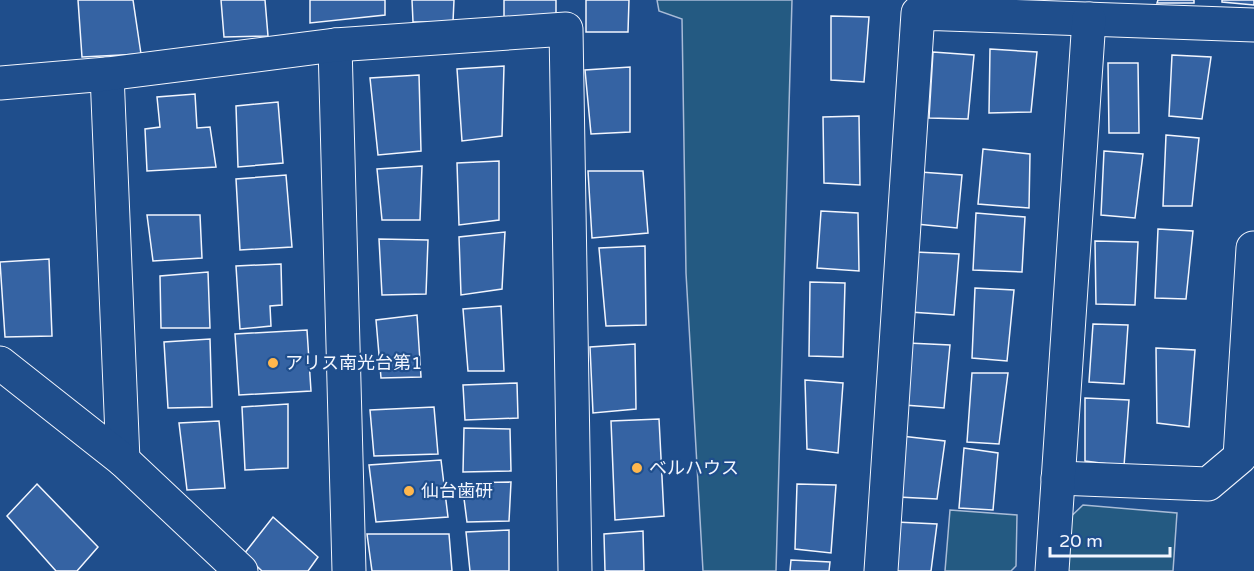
<svg xmlns="http://www.w3.org/2000/svg" width="1254" height="571" font-family="'Varela Round','Noto Sans JP',sans-serif">
<rect width="100%" height="100%" fill="#1f4e8c"/>
<!-- green -->
<g fill="#245a82" stroke="#a8bbd7" stroke-width="1.5">
<polygon points="657,0 792,0 776,571 703,571 686,273 682,19 659,11"/>
<polygon points="1083,505 1177,513 1173,571 1061,571 1063,524"/>
<polygon points="950,510 1017,515 1016,566 1011,571 945,571"/>
</g>
<!-- building -->
<g fill="#3563a3" stroke="#f2f6ff" stroke-width="1.5">
<polygon points="78,0 133,0 141,54 82,57"/>
<polygon points="221,0 265,0 268,36 224,37"/>
<polygon points="310,0 385,0 385,15 310,23"/>
<polygon points="412,0 454,0 453,22 413,22"/>
<polygon points="504,0 556,0 556,18 504,20"/>
<polygon points="586,0 629,0 628,32 586,32"/>
<polygon points="1158,0 1194,0 1194,3 1157,3"/>
<polygon points="1222,0 1254,0 1254,5 1222,2"/>
<polygon points="831,16 869,17 864,82 831,80"/>
<polygon points="990,49 1037,52 1031,112 989,113"/>
<polygon points="933,52 974,55 968,119 929,118"/>
<polygon points="1172,55 1211,57 1202,119 1169,116"/>
<polygon points="1108,63 1138,63 1139,133 1109,133"/>
<polygon points="504,66 502,136 462,141 457,69"/>
<polygon points="630,67 630,132 591,134 585,70"/>
<polygon points="419,75 421,151 378,155 370,78"/>
<polygon points="195,94 197,128 210,127 216,167 147,171 145,129 160,127 157,97"/>
<polygon points="278,102 283,163 238,167 236,106"/>
<polygon points="859,116 860,185 824,183 823,117"/>
<polygon points="1166,135 1199,138 1192,206 1163,206"/>
<polygon points="983,149 1030,154 1029,208 978,204"/>
<polygon points="1104,151 1143,154 1135,218 1101,215"/>
<polygon points="499,161 499,220 459,225 457,163"/>
<polygon points="422,166 420,220 382,220 377,169"/>
<polygon points="588,171 643,171 648,233 592,238"/>
<polygon points="920,172 962,175 957,228 916,224"/>
<polygon points="286,175 292,247 240,250 236,179"/>
<polygon points="821,211 858,213 859,271 817,268"/>
<polygon points="976,213 1025,217 1022,272 973,270"/>
<polygon points="147,215 200,215 202,258 153,261"/>
<polygon points="1158,229 1193,231 1186,299 1155,298"/>
<polygon points="505,232 502,289 461,295 459,237"/>
<polygon points="379,239 428,240 426,294 382,295"/>
<polygon points="1095,241 1138,242 1135,305 1096,304"/>
<polygon points="645,246 646,325 606,326 599,248"/>
<polygon points="915,252 959,254 954,315 910,312"/>
<polygon points="49,259 52,336 5,337 0,262"/>
<polygon points="281,264 282,305 270,306 271,326 240,329 236,266"/>
<polygon points="208,272 210,328 161,328 160,276"/>
<polygon points="810,282 845,283 843,357 809,356"/>
<polygon points="975,288 1014,290 1007,361 972,358"/>
<polygon points="501,306 504,371 468,371 463,309"/>
<polygon points="417,315 421,377 381,378 376,320"/>
<polygon points="1093,324 1128,325 1124,384 1089,382"/>
<polygon points="307,330 311,391 239,395 235,334"/>
<polygon points="210,339 212,407 168,408 164,342"/>
<polygon points="908,343 950,345 944,408 904,405"/>
<polygon points="635,344 636,409 593,413 590,347"/>
<polygon points="1156,348 1195,350 1189,427 1157,423"/>
<polygon points="972,373 1008,373 999,444 967,442"/>
<polygon points="805,380 843,383 838,453 807,449"/>
<polygon points="517,383 518,418 465,420 463,385"/>
<polygon points="1085,398 1129,400 1124,466 1085,461"/>
<polygon points="288,404 288,468 245,470 242,407"/>
<polygon points="434,407 438,454 374,456 370,410"/>
<polygon points="659,419 664,516 615,520 611,421"/>
<polygon points="219,421 225,488 187,490 179,423"/>
<polygon points="464,428 510,429 511,471 463,472"/>
<polygon points="901,436 945,441 937,499 898,497"/>
<polygon points="964,448 998,453 993,510 959,508"/>
<polygon points="441,460 448,517 376,522 369,465"/>
<polygon points="511,482 509,521 467,522 462,483"/>
<polygon points="37,484 98,547 77,571 56,571 7,516"/>
<polygon points="797,484 836,485 831,553 795,549"/>
<polygon points="273,517 318,557 308,571 262,571 244,554"/>
<polygon points="896,522 937,524 931,571 894,571"/>
<polygon points="509,530 509,571 470,571 466,532"/>
<polygon points="643,531 644,571 605,571 604,534"/>
<polygon points="367,534 449,534 452,571 372,571"/>
<polygon points="791,560 830,562 829,571 790,571"/>
</g>
<g fill="none" stroke-linecap="round" stroke-linejoin="round">
<!-- minor casing -->
<g stroke="#f2f6ff" stroke-width="35">
<g id="minor">
<polyline points="335,45 349,571"/>
<polyline points="107,74 123,460"/>
<polyline points="0,83 107,74 335,45 566,29 575,571"/>
<polyline points="0,363 123,460 241,571"/>
<polyline points="1058,478 1208,484 1240,457 1253,248"/>
<polyline points="881,571 918,13 1254,25"/>
<polyline points="1052,571 1089,19"/>
</g>
</g>
<!-- minor -->
<use href="#minor" stroke="#1f4e8c" stroke-width="33"/>
</g>
<!-- markers -->
<g fill="#ffb74d" stroke="#1f4e8c" stroke-width="2">
<circle cx="273" cy="363" r="6"/>
<circle cx="637" cy="468" r="6"/>
<circle cx="409" cy="491" r="6"/>
</g>
<g text-anchor="middle" stroke-width="4.5" stroke-linejoin="round" paint-order="stroke">
<!-- poi labels -->
<g font-size="18" fill="#f2f6ff" stroke="#1f4e8c" text-anchor="start">
<text x="285" y="369">アリス南光台第1</text>
<text x="649" y="474">ベルハウス</text>
<text x="421" y="497">仙台歯研</text>
</g>
</g>
<!-- scale -->
<path d="M1050 547v9h120v-9" fill="none" stroke="#f2f6ff" stroke-width="3"/>
<text x="1059" y="547" font-size="18" fill="#f2f6ff" stroke="#1f4e8c" stroke-width="4.5" paint-order="stroke">20 m</text>
</svg>
